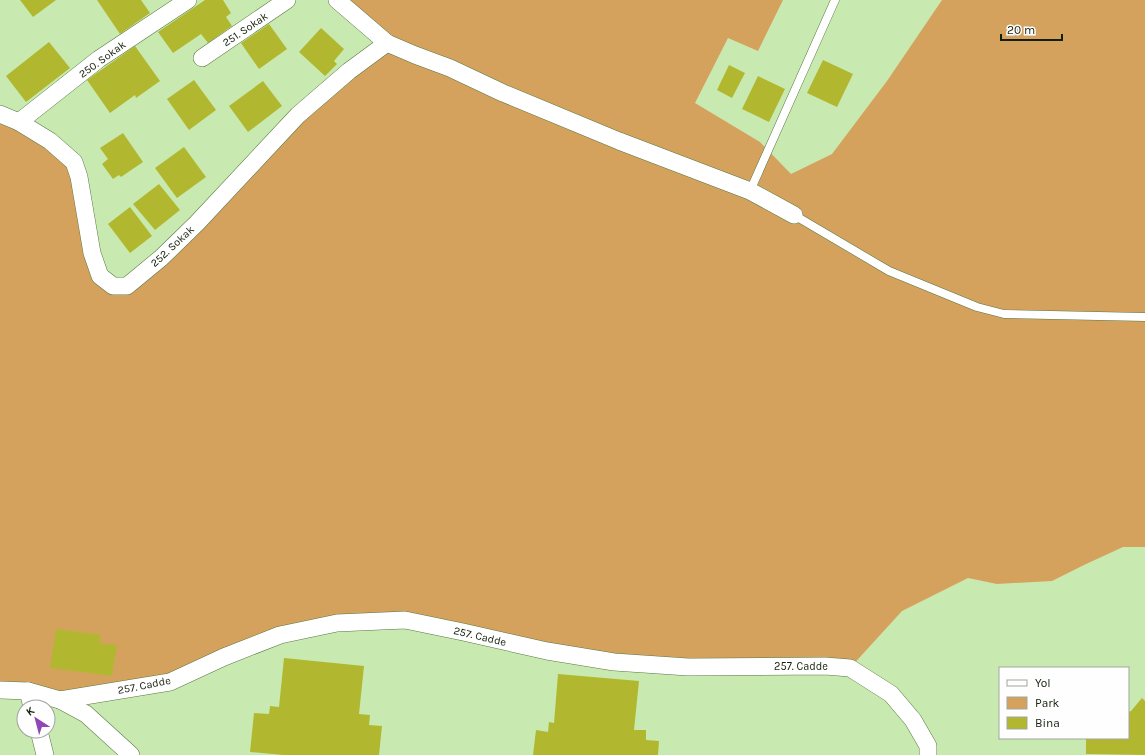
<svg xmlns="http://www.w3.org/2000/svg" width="1145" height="755" font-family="Karla,sans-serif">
<rect width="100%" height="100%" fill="#c8eab0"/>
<!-- green -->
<polygon fill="#d5a25e" points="337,0 783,0 758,51 728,38 695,103 760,142 791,174 832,154 887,81 942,0 1145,0 1145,547 1123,547 1084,565 1052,581 997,584 968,578 902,611 850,668 688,667 463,632 337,623 170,682 60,700 0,690 0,114 67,154 100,276 127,286 250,167 387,43"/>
<!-- building -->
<g fill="#b1b82f">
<polygon points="20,0 56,0 33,17"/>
<polygon points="97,0 141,0 150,13 120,34"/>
<polygon points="205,0 223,0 231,13 226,17 232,26 208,43 201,34 173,53 158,32"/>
<polygon points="269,24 287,49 259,69 241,43"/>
<polygon points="321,28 344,49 334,61 337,64 325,76 299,52"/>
<polygon points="49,42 70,68 26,102 6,76"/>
<polygon points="135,46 160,81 136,98 135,95 110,113 87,80"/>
<polygon points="823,60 853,74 837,107 807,93"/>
<polygon points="729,65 745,73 732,98 717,90"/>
<polygon points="758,76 785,89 769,122 742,109"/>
<polygon points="194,80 216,110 189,130 167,99"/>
<polygon points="263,81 282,106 248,132 229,106"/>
<polygon points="123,133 143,162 121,177 119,175 113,179 102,164 108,159 100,148"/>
<polygon points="184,147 206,177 177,198 155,168"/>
<polygon points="159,184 180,210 155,230 133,204"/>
<polygon points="130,207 152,236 130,253 108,224"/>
<polygon points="56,629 101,635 99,643 117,645 112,676 50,668"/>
<polygon points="284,658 364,666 359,714 370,715 369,725 382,726 379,755 283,755 250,752 254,713 269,714 270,706 279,707"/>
<polygon points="558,674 639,681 634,730 646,730 646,740 659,741 658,755 533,755 536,730 548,732 549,722 554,723"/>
<polygon points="1142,698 1145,701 1145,755 1086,754 1086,738 1128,738 1128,712 1131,711"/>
</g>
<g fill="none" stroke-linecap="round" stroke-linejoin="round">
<!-- service casing -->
<g stroke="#597742" stroke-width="9">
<g id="service">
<polyline points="750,191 835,0"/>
<polyline points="794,215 889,271 977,307 1004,314 1145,317"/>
</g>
</g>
<!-- minor casing -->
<g stroke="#597742" stroke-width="18">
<g id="minor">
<polyline points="337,0 387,43 415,55 450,68 503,93 619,141 750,191 794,215"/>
<polyline points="202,58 287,0"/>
<polyline points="0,114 19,122 50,141 74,162 79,177 92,253 100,276 113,286 127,286 161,258 197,223 298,115 349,71 387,43"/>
<polyline points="19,122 99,59 188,0"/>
<polyline points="0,690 28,691 60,700 170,682 224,657 280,635 337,623 405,620 463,632 547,651 614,662 688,667 825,666 850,668 891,694 913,720 928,746 928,755"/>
<polyline points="28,691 32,707"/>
<polyline points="60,700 86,714 131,755"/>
<polyline points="39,731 45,755"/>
</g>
</g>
<!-- service -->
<use href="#service" stroke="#fff" stroke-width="8"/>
<!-- minor -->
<use href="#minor" stroke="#fff" stroke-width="17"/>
</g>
<g text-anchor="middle" stroke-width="3" stroke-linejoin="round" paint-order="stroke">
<!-- street labels -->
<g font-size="11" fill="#15200b" stroke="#fefefe">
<text transform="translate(245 29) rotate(-34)" y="4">251. Sokak</text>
<text transform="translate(102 59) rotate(-36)" y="4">250. Sokak</text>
<text transform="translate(172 246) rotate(-43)" y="4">252. Sokak</text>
<text transform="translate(480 636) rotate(13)" y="4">257. Cadde</text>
<text x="801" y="670">257. Cadde</text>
<text transform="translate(144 685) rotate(-11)" y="4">257. Cadde</text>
</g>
</g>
<!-- legend -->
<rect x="999" y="667" width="130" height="72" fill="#fefefe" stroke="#a1a59d"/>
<rect x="1007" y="680" width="20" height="6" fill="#ffffff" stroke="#a1a59d"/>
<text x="1035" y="687" font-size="12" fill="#15200b">Yol</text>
<rect x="1007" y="697" width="20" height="12" fill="#d5a25e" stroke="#a1a59d"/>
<text x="1035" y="707" font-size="12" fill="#15200b">Park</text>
<rect x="1007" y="717" width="20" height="12" fill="#b1b82f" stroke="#a1a59d"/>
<text x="1035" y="727" font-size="12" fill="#15200b">Bina</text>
<!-- north arrow -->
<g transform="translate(36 719) rotate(324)"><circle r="19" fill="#fefefe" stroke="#a1a59d"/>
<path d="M0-3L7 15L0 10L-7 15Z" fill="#9146b7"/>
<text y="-6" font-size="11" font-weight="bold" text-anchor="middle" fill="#15200b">K</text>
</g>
<!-- scale -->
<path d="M1001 34v6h61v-6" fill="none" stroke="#15200b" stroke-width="2"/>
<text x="1007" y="34" font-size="12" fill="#15200b" stroke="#fefefe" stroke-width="3" paint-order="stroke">20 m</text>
</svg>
